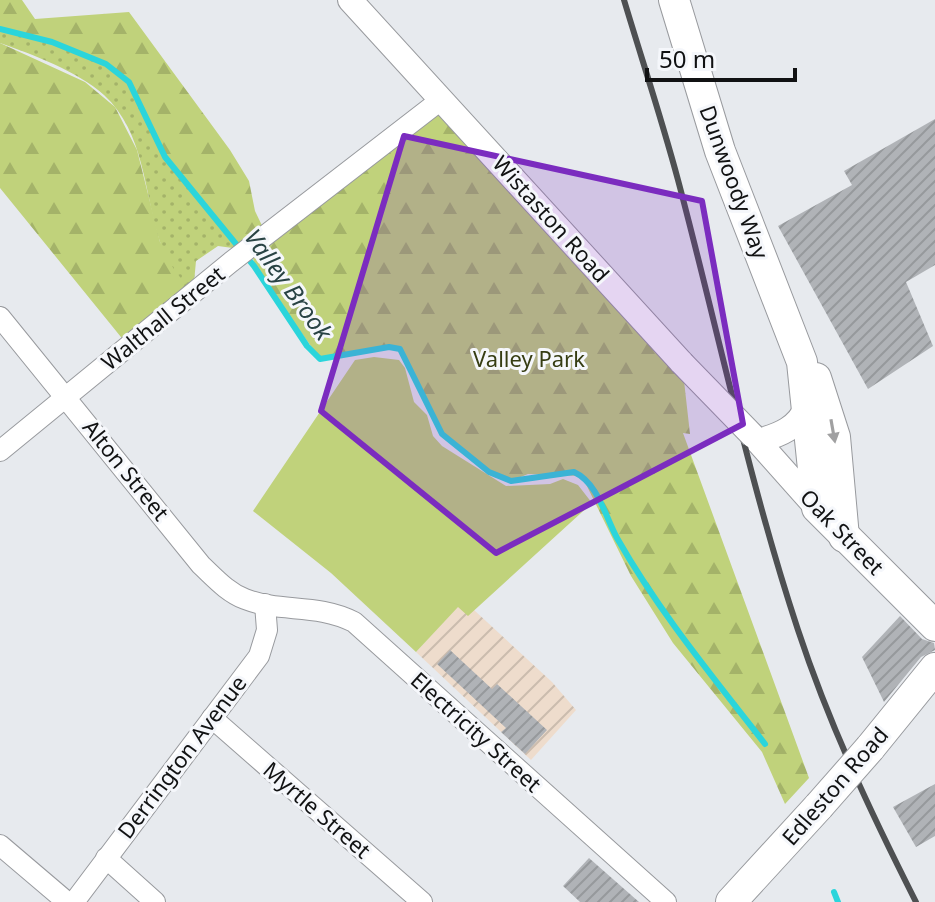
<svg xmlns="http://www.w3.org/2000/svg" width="935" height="902" font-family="'Noto Sans',sans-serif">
<defs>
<pattern id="industrial-furrows" width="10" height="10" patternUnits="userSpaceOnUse" patternTransform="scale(2)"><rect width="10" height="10" fill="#eedccc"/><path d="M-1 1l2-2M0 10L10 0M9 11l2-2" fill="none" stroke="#cbbcae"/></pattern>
<pattern id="forest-firs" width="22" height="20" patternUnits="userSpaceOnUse" patternTransform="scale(2)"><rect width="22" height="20" fill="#c0d27b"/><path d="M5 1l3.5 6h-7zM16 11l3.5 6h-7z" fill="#a4b369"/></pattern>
<pattern id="park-dots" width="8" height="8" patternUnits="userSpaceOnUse" patternTransform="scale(2)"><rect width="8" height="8" fill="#c0d27b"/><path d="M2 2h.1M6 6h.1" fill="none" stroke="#a4b369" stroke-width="1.8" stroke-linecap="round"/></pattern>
<pattern id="building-hatch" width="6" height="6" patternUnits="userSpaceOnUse" patternTransform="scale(2)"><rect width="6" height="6" fill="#b0b3b7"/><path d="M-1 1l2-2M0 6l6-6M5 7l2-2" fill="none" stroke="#96999c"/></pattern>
</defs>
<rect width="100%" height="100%" fill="#e7eaee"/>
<!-- industrial -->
<polygon fill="url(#industrial-furrows)" points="458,606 474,610 552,682 576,710 531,760 416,652"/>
<!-- green -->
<polygon fill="#c0d27b" points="374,357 399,360 405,368 414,402 427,415 433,436 442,446 506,486 550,484 563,479 578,485 592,503 468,616 458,607 416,652 331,573 253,511 355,360"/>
<!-- forest -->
<g fill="url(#forest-firs)">
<polygon points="0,0 22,0 35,19 129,12 230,150 249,181 255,211 267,236 442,99 682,363 690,434 683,433 809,778 785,804 762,752 673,643 631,576 582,476 528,474 511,481 489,472 442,434 400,349 389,347 320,359 254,266 252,247 240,249 165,157 125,79 111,66 52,42 0,29"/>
<polygon points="0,43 85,82 115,107 137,150 160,242 193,293 125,342 0,188"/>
</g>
<!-- park -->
<path fill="url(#park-dots)" d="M0,29L52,42L106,64L125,79L165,157L240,249L218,246L196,261L193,293C180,277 167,263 160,242C144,193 145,133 104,95C77,71 34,55 0,43Z"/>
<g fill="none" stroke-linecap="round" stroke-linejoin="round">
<!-- stream -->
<g stroke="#2bd5db" stroke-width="6">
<path d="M0,29L52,42L106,64L129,82L165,157L254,266L307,346L320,359L389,347L400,349L442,434L489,472L511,481L574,472C598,483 605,516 617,538C659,612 713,677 765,744"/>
<polyline points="834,892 838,902"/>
</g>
</g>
<!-- building -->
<g fill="url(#building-hatch)">
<polygon points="935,119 935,265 906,282 933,346 868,389 778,226 852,185 844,171"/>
<polygon points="900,616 922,639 934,643 935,650 921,657 884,702 862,657"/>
<polygon points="450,650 492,689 497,684 547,730 525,754 501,732 506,728 437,664"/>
<polygon points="935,784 935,836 916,847 893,807"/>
<polygon points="589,858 639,902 580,902 563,886"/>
</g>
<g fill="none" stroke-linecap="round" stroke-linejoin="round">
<!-- minor casing -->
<g stroke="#989a9e" stroke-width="22">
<g id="minor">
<path d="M0,317L201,565C215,578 227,592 245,599C281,613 316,603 354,622L666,902"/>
<polyline points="0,451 231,262 442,99"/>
<polyline points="212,718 422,902"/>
<polyline points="0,845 67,902"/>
<polyline points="106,858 155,902"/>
<polyline points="74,902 259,656 267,630 265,604"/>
</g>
</g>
<!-- tertiary casing -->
<g stroke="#989a9e" stroke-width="26">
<g id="tertiary">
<polyline points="350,0 682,363"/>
<polyline points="753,436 817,508"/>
<path d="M758,441C780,435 798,428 807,406"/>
</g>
</g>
<!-- primary casing -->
<g stroke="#989a9e" stroke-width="32">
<g id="primary">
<polyline points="674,0 720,151 802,362 817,508 935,626"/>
<polyline points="816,378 835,437 844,537"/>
<polyline points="870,748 935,668"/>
<polyline points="731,902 819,806"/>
</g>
</g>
<!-- minor -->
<use href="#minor" stroke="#fff" stroke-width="20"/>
<!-- tertiary -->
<use href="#tertiary" stroke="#fff" stroke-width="24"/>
<!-- primary -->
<use href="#primary" stroke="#fff" stroke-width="30"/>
<!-- rail -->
<path stroke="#4e5052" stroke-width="6" d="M624,0C642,60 662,120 678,180C718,330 749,482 798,630C829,724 871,813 916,902"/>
<!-- tertiary-bridge casing -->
<g stroke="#989a9e" stroke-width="26" stroke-linecap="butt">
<polyline id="tertiary-bridge" points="682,363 753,436"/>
</g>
<!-- primary-bridge casing -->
<g stroke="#989a9e" stroke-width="32" stroke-linecap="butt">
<polyline id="primary-bridge" points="819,806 870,748"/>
</g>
<!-- tertiary-bridge -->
<use href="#tertiary-bridge" stroke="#fff" stroke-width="24"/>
<!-- primary-bridge -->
<use href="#primary-bridge" stroke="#fff" stroke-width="30"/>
</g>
<!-- one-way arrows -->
<defs><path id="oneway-solid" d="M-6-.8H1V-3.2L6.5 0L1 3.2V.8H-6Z" transform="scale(2)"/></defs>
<use fill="#a0a0a1" href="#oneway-solid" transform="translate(833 431) rotate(80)"/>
<!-- marked area -->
<path fill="#7b2cbf" fill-opacity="0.2" stroke="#7b2cbf" stroke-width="6" stroke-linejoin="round" d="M404,136L702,201L743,424L496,553L321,411Z"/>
<g text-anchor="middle" stroke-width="6" stroke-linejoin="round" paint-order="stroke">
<!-- street labels -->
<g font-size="22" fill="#111213" stroke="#f5f7fb">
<text transform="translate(734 182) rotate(70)" y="8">Dunwoody Way</text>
<text transform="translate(551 219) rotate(48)" y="8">Wistaston Road</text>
<text transform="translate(163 318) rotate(-39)" y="8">Walthall Street</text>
<text transform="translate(126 470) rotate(51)" y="8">Alton Street</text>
<text transform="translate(842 532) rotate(46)" y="8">Oak Street</text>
<text transform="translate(476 732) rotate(42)" y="8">Electricity Street</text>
<text transform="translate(182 757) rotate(-53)" y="8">Derrington Avenue</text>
<text transform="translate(835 786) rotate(-49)" y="8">Edleston Road</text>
<text transform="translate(317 810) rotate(41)" y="8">Myrtle Street</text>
</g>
<!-- park labels -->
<g font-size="22" fill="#363d13" stroke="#f5f7fb">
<text x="529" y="367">Valley Park</text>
</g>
<!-- water labels -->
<g font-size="24" font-style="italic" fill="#294344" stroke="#f5f7fb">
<text transform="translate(288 285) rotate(54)" y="8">Valley Brook</text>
</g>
</g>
<!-- scale -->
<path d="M647 68v12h148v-12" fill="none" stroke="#111213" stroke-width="4"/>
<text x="659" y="68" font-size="24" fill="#111213" stroke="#f5f7fb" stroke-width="6" paint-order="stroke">50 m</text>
</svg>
